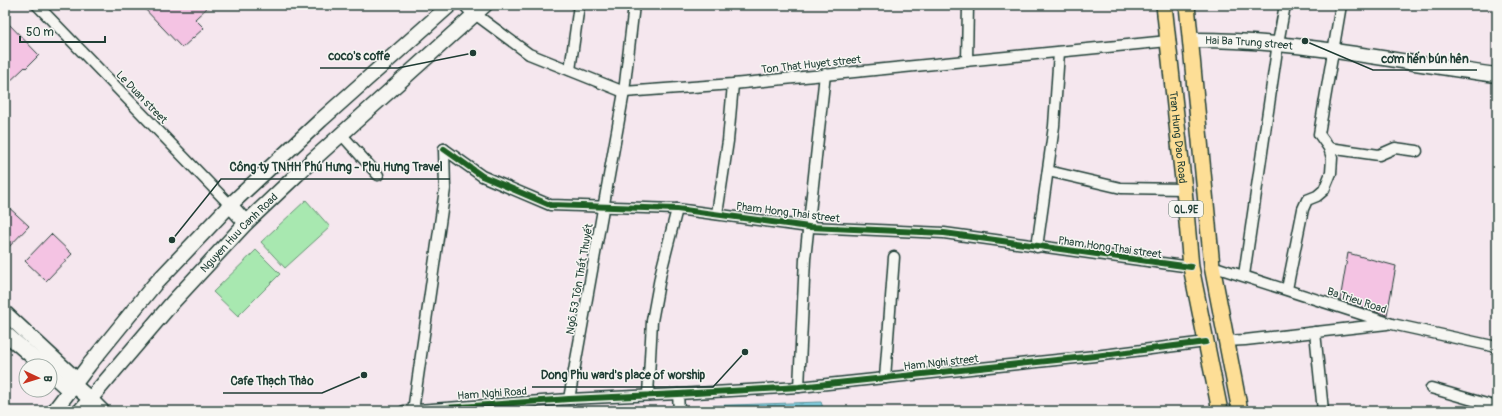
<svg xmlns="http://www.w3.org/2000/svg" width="1502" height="416" font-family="Pangolin,sans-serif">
<defs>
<pattern id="water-ripples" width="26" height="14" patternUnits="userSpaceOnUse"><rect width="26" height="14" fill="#82cfe2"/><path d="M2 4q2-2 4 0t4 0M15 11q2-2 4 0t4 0" fill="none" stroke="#6aa9b8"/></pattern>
</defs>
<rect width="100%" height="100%" fill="#f5e7ee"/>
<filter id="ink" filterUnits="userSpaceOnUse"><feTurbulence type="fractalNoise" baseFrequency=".025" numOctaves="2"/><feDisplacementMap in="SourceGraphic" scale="8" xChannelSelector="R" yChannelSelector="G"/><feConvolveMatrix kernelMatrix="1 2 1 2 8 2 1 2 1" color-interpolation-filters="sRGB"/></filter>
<g filter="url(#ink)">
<!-- garden -->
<g fill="#a8e8b0" stroke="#649272">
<polygon points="306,200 330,227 285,268 261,242"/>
<polygon points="256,250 280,274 238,316 213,292"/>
</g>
<!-- water -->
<polygon fill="url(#water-ripples)" stroke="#5a959c" points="821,402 824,411 699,411 703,406"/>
<!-- building -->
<g fill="#f4c3e3" stroke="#1f3d34">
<polygon points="141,5 210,5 195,19 204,28 182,48"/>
<polygon points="5,20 39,55 26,68 25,67 5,86"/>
<polygon points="5,204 29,226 5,251"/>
<polygon points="51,234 72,254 46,281 25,261"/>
<polygon points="1348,253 1396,266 1387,315 1340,300"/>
</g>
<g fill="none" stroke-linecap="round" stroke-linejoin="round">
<!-- street casing -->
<g stroke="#1f3d34" stroke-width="13">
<g id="street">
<polyline points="37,5 230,205"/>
<polyline points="475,14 529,54 624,92 733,84 1168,41"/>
<polyline points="967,61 968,5"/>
<polyline points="570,70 579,5"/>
<polyline points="341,134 378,175"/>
<polyline points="1329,148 1379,155 1395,148 1417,151"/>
<polyline points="444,149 482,176 550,205 677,209 809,227 944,233 1191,267"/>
<polyline points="1048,171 1121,188 1184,189"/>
<polyline points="717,214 728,141 733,84"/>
<polyline points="1037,247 1054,126 1059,52"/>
<polyline points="1212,266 1392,324 1497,347"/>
<polyline points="1244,275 1278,43 1285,5"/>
<polyline points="1287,289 1303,209 1307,200 1317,196 1324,190 1331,173 1332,158 1329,148 1319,134 1341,5"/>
<polyline points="1315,332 1323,411"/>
<polyline points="1226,341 1245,340 1387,324"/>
<polyline points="885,378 894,257"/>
<polyline points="799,387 805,259 825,74"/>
<polyline points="1431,388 1497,407"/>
<polyline points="678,394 679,411"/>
<polyline points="648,395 652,321 661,272 677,209"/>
<polyline points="569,399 624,92 634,5"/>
<polyline points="404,411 569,399 678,394 799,387 1095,356 1206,342"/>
<polyline points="413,411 445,189 444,149"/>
</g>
</g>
<!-- secondary casing -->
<g stroke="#1f3d34" stroke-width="17">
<g id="secondary">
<polyline points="467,5 475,14"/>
<path id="s1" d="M1191,40C1294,39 1395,62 1497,75"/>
<polyline points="230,205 246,223"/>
<polyline points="5,313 77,380"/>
<polyline points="5,333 43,366"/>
<polyline points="50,373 70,391"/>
<polyline points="74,385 90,399 102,411"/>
<polyline points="54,411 89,365 154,285 230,205 321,120 450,5"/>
<path id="s2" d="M80,411L173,302L246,223L305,167L485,5"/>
</g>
</g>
<!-- primary casing -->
<g stroke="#1f3d34" stroke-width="18">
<g id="primary">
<path id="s3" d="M1164,5L1184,189L1191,267L1220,411"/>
<polyline points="1187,5 1212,266 1240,411"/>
</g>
</g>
<!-- street -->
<use href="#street" stroke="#f6f6f2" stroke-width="10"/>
<!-- secondary -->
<use href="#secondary" stroke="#f6f6f2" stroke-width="14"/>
<!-- primary -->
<use href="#primary" stroke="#fdde96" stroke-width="15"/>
<!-- cycleway casing -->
<g stroke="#f6f6f2" stroke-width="8">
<g id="cycleway">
<polyline points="444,149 482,176 550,205 677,209 809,227 944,233 1191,267"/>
<polyline points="404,411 569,399 678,394 799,387 1095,356 1206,342"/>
</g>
</g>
<!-- cycleway -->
<use href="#cycleway" stroke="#1b5e20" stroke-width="6"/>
</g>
</g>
<g text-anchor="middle" stroke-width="3" stroke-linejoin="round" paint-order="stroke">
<!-- shield labels -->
<rect fill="#f6f6f2" stroke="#60746d" stroke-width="1" x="1169" y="201" width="34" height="16" rx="3"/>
<g font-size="10" font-weight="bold" fill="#1f3d34">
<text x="1186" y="213">QL.9E</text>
</g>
<!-- street labels -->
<g font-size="11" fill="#1f3d34" stroke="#f6f6f2">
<text dy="4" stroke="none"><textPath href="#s1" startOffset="58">Hai Ba Trung street</textPath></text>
<text transform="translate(811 64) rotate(-6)" y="4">Ton That Huyet street</text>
<text transform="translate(142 97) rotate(46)" y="4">Le Duan street</text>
<text dy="4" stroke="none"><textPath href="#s3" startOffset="133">Tran Hung Dao Road</textPath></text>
<text transform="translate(788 212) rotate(7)" y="4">Pham Hong Thai street</text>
<text dy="4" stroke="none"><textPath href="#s2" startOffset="239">Nguyen Huu Canh Road</textPath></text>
<text transform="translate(1110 247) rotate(8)" y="4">Pham Hong Thai street</text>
<text transform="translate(579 279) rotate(-80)" y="4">Ngõ 53 Tôn Thất Thuyết</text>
<text transform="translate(1357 300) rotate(18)" y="4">Ba Trieu Road</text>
<text transform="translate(941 362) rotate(-6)" y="4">Ham Nghi street</text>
<text transform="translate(492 393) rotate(-4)" y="4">Ham Nghi Road</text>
</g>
</g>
<!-- callouts -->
<path fill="none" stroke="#1f3d34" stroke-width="1.5" d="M473 53L398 68H320M1305 41L1373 70H1477M172 240L221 179H450M745 352L713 387H532M364 375L322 393H223"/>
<g fill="#1f3d34" stroke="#f6f6f2" stroke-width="1.5">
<circle cx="473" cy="53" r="4"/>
<circle cx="1305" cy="41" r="4"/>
<circle cx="172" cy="240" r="4"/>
<circle cx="745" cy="352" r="4"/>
<circle cx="364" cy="375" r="4"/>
</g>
<g font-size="12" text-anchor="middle" font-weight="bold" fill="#1f3d34" stroke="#f6f6f2" stroke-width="3" stroke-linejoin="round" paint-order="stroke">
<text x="359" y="60">coco's coffe</text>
<text x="1425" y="63">cơm hến bún hên</text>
<text x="336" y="171">Công ty TNHH Phú Hưng - Phu Hưng Travel</text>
<text x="623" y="379">Dong Phu ward's place of worship</text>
<text x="272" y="385">Cafe Thạch Thảo</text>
</g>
<!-- margin -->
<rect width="1502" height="416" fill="none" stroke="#f6f6f2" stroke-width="20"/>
<rect x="10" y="10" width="1482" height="396" fill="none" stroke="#1f3d34" stroke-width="1.5" filter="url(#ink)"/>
<!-- north arrow -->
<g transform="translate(38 378) rotate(94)"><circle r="19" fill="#f6f6f2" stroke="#a0aca6"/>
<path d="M0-3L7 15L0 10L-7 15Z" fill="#c8321e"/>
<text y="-6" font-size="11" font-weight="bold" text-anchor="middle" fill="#1f3d34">B</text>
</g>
<!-- scale -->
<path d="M20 36v6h85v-6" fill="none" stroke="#1f3d34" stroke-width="2"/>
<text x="26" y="36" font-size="12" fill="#1f3d34" stroke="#f6f6f2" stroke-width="3" paint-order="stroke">50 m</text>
</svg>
